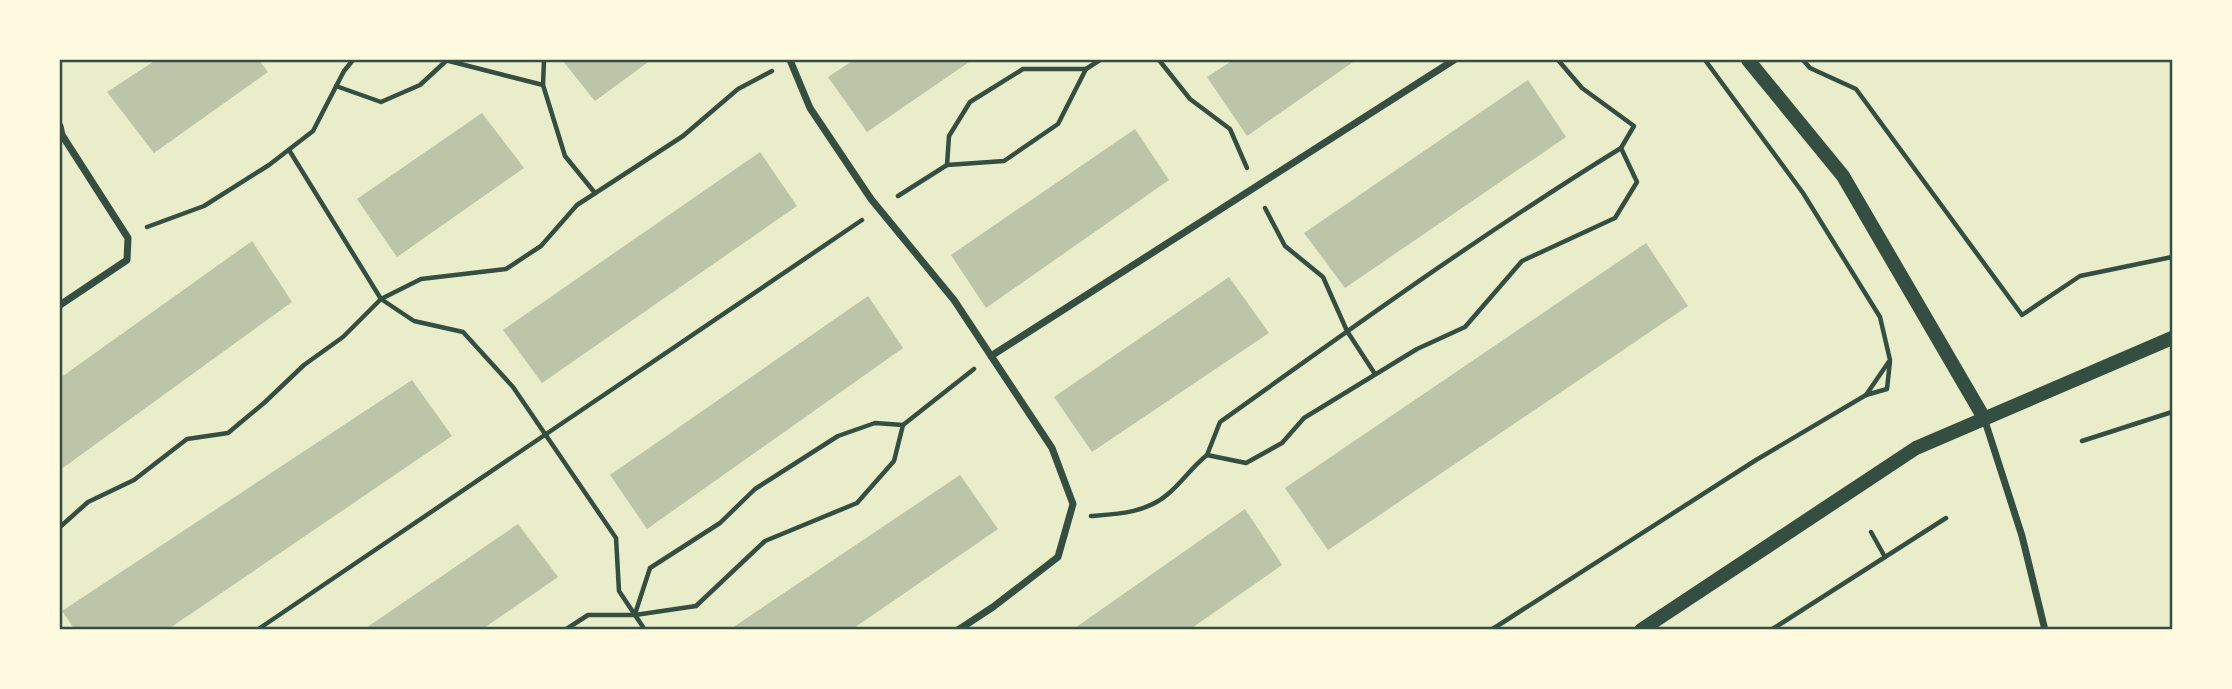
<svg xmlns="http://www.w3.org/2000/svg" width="2232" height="689" font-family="Lato,sans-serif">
<rect width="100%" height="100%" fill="#e9edc9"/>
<!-- building -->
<g fill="#bcc5a7">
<polygon points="156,60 259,60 268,72 154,153 107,92"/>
<polygon points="562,60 651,60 595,101"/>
<polygon points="854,60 972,60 867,132 828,77"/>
<polygon points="1233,60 1356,60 1247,136 1207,77"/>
<polygon points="1528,80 1566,137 1345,288 1304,233"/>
<polygon points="482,113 524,168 397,257 357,199"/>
<polygon points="1135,129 1169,180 986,308 951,255"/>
<polygon points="760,152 797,206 542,383 503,330"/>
<polygon points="252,241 292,302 60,470 60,378"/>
<polygon points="1646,243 1688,306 1328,550 1285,488"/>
<polygon points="1229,277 1269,333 1092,452 1054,397"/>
<polygon points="868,296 903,348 647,529 610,475"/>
<polygon points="412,380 452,436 167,630 75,630 62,611"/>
<polygon points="960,475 998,529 851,630 729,630"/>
<polygon points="1245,509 1282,565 1189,630 1072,630"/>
<polygon points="518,524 558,577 481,630 363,630"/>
</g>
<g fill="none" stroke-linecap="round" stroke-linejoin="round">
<!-- path -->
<g stroke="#344e41" stroke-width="4.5">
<polyline points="445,60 543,85 565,156 595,193"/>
<polyline points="1159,60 1190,99 1230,129 1247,168"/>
<polyline points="1803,60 1810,68 1856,89 2022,315 2080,276 2172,257"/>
<polyline points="543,85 544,60"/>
<polyline points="336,86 381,102 420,85 446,61"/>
<polyline points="289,150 381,299 414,321 463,332 513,387 616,538 619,591 645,630"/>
<polyline points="947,165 949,136 970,102 1023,69 1086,69"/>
<polyline points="898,196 947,165 1004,161 1058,124 1086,69 1100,60"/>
<polyline points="1265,208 1285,246 1323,277 1347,331 1375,374"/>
<polyline points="147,227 204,206 269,165 313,131 344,71 353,60"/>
<polyline points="1866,395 1887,389 1890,361"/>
<polyline points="2082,441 2172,412"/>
<path d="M1207,455L1220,422C1352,328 1483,233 1621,148"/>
<path d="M1091,516C1118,514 1146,513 1168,494C1182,482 1192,467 1207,455L1246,463L1282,443L1304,418L1417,349L1465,327L1522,261L1615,218L1637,182L1621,148L1634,126L1582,88L1558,60"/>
<polyline points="60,527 88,502 134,480 187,439 228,433 264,403 304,365 343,337 381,299 421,279 506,269 541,246 577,205 683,136 738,89 772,71"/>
<polyline points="1871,532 1885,557"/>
<polyline points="635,614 650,568 720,523 755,489 838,436 875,423 903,425"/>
<polyline points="257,630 862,220"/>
<polyline points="565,630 588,615 635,615 696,606 765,541 857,503 894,461 903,425 974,369"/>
<polyline points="1491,630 1756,460 1866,395 1890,360 1880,317 1803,193 1705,60"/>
<polyline points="1771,630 1946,518"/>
</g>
<!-- minor -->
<g stroke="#344e41" stroke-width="7">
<polyline points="790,60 810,108 871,199 954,300 1052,448 1073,504 1058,557 993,607 958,630"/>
<polyline points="60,126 62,135 128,238 127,260 60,305"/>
<polyline points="991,356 1454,60"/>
<polyline points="1984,418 2022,536 2045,630"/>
</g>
<!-- secondary -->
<g stroke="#344e41" stroke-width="14">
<polyline points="1748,60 1843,176 1984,418"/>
<polyline points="1641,630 1916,448 2172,338"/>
</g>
</g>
<!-- border -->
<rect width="2232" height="689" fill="none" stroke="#fefae0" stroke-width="122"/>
<rect x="61" y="61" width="2110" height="567" fill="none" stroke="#344e41" stroke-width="2.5"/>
</svg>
